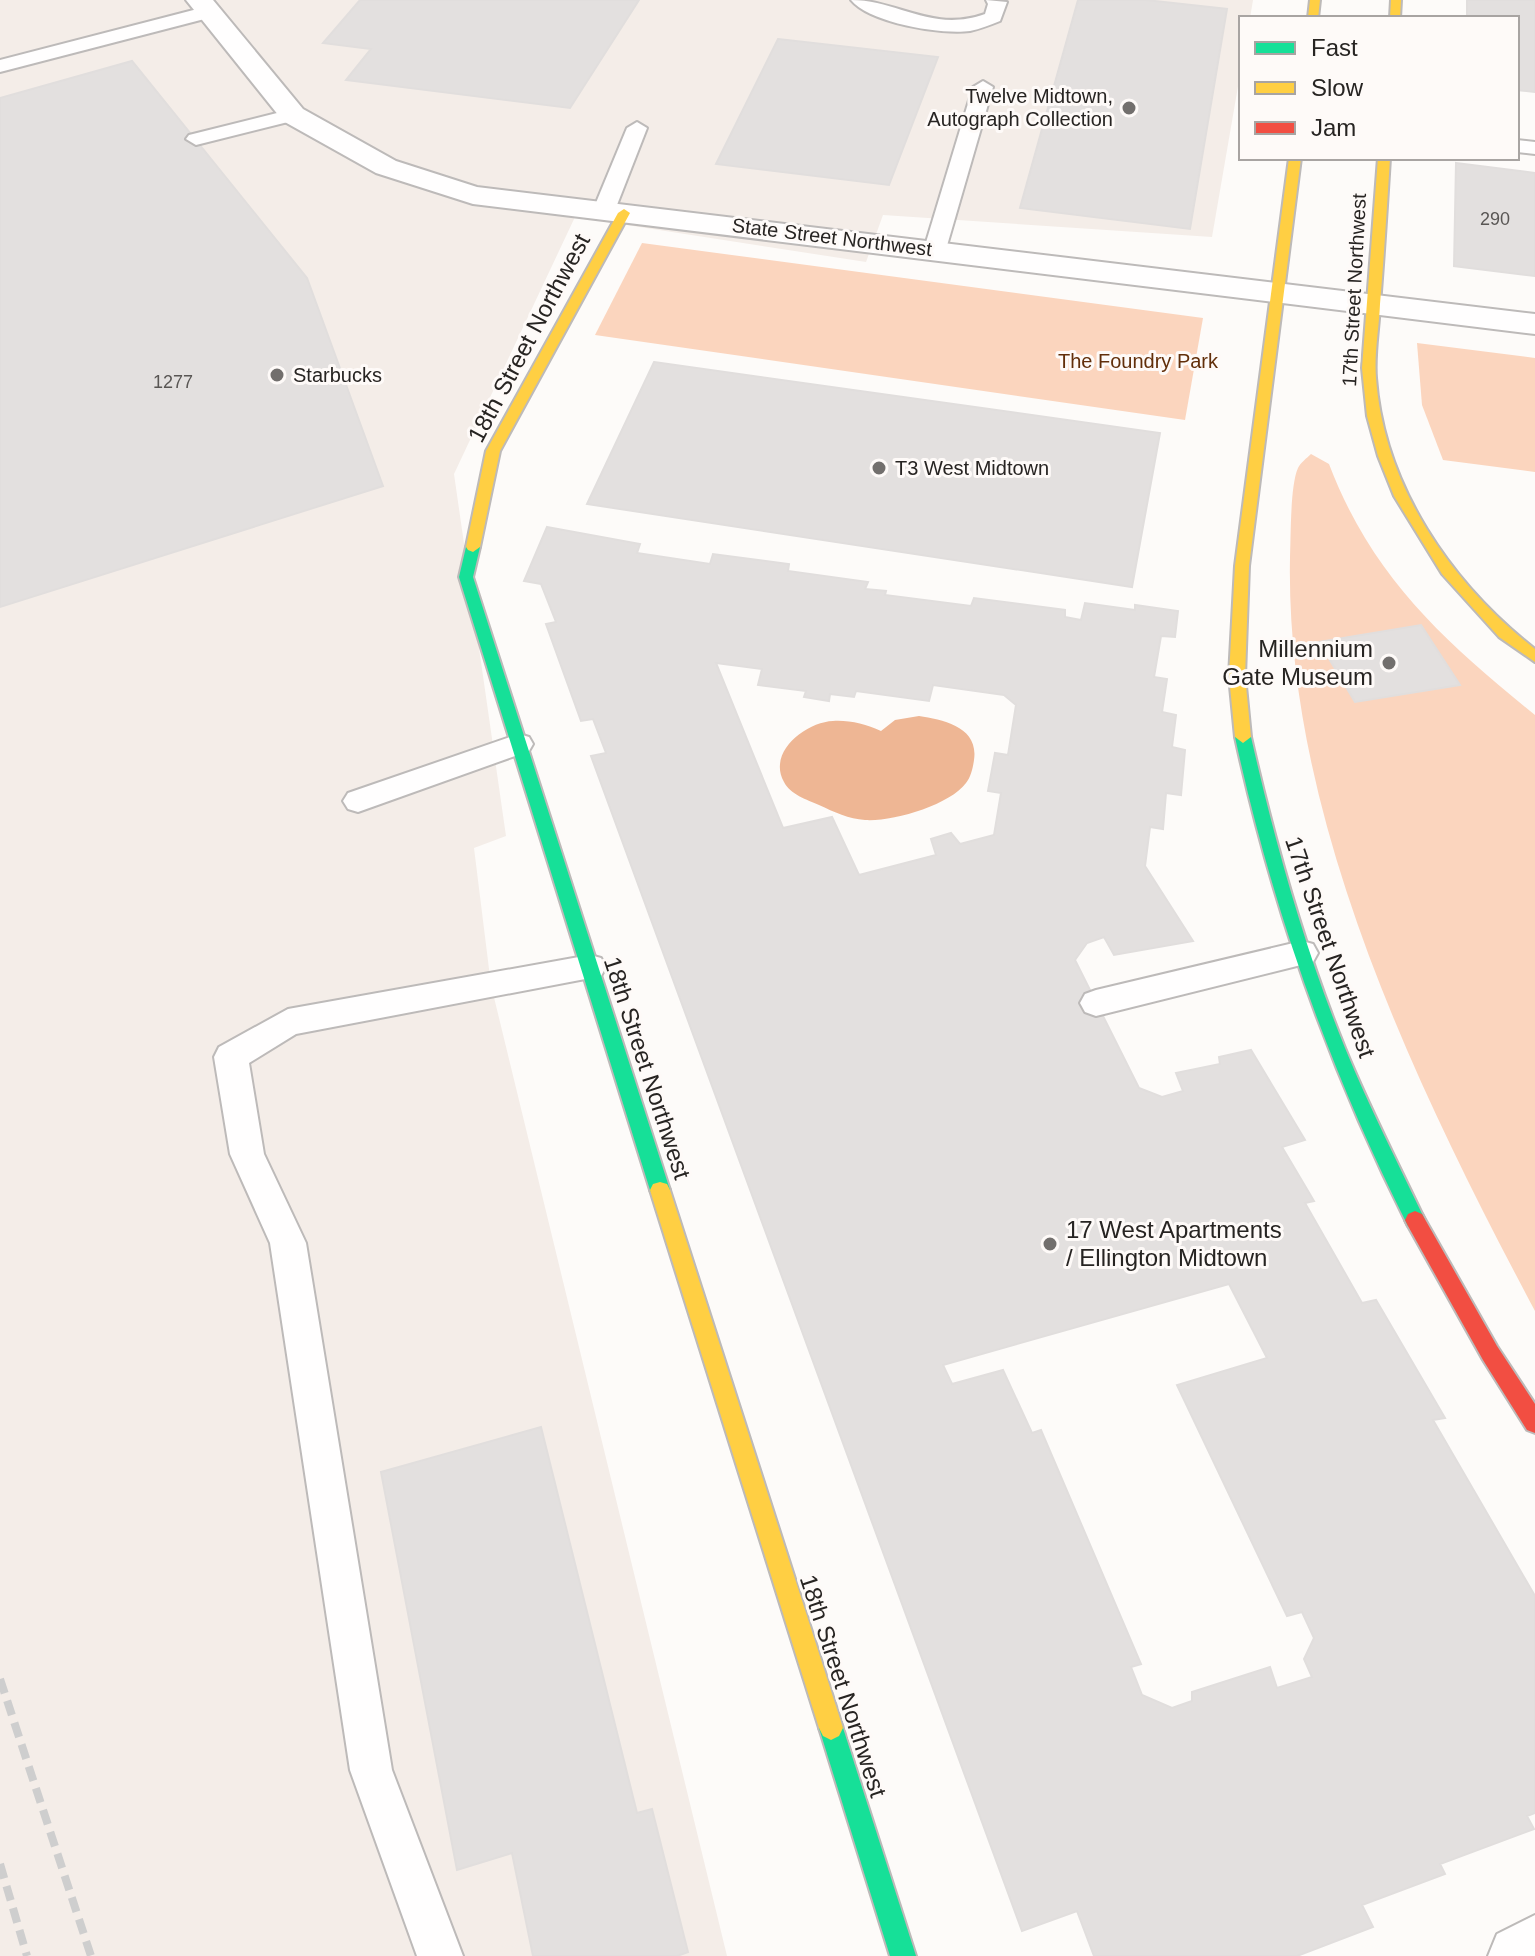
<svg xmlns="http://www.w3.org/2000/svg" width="1535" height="1956" font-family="Helvetica,sans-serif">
<rect width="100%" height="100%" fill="#fdfbf9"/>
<!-- built -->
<polygon fill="#f4ede8" points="0,0 1253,0 1250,18 1241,18 1241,69 1212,237 883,215 866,262 575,217 454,474 506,836 474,848 491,985 727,1956 0,1956"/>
<!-- green -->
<g fill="#fbd5be">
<polygon points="642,243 1203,318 1185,420 595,335"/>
<polygon points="1417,343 1535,358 1535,472 1443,460 1422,405"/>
<path d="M1311,454L1329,464C1372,577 1444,641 1535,715V1311C1416,1087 1285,817 1290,558C1291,536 1290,486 1298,468C1300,463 1307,458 1311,454Z"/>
</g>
<!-- water -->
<path fill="#eeb694" d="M919,716C944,720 979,727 974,760C973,767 971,777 966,783C950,805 892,822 865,820C849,819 834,812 819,805C807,800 790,794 784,782C767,752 806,722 833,721C849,720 866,724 881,731L895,720Z"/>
<!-- building -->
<g fill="#e3e0df" stroke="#e1dedd" stroke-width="2" fill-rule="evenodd">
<polygon points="360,0 639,0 570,108 346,80 371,49 323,43"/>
<polygon points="1078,0 1146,0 1227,9 1190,229 1020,208"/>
<polygon points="1467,0 1535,0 1535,92 1517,90 1517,18 1467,18"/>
<polygon points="778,39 938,57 889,185 716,164"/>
<polygon points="132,61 307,278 383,486 0,607 0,98"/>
<polygon points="1456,163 1535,173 1535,276 1454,266"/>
<polygon points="654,362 1160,433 1132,587 587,504"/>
<path d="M547,527L640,544L637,553L710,564L713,554L789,564L788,571L868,582L865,589L886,591L885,595L971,606L974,598L1065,610V617L1081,620L1085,603L1135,610V605L1178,611L1175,637L1161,636L1154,677L1167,679L1162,712L1176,715L1172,747L1185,750L1181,795L1166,793L1163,829L1150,827L1145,866L1193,941L1114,955L1104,937L1087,943L1075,960L1139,1088L1162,1097L1183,1091L1176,1073L1220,1064L1219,1057L1251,1050L1305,1140L1282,1147L1314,1201L1305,1203L1362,1303L1376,1300L1445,1418L1433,1420L1535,1596V1813L1527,1816L1534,1829L1440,1864L1445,1874L1362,1905L1373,1927L1297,1956H1094L1077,1911L1022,1931L591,756L606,753L593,719L581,721L546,624L556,622L541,584L524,581ZM716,663L762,669L758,685L806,691L804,697L829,701L830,694L854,697L856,691L929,701L933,685L1004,695L1016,705L1008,755L995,753L988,791L1001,793L994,835L960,844L951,833L931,839L936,855L859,875L832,817L783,828ZM1229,1284L1267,1358L1177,1385L1287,1616L1302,1612L1314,1638L1304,1659L1312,1677L1277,1688L1270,1667L1192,1692V1701L1172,1708L1142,1695L1131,1667L1141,1664L1041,1430L1032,1433L1003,1370L952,1384L943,1365Z"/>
<polygon points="1421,625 1460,685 1355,702 1319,642"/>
<polygon points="541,1427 637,1813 652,1809 688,1952 677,1956 533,1956 512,1853 457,1870 381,1472"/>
</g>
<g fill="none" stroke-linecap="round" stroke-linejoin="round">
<!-- lane casing -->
<g stroke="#bdbab9" stroke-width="4">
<g id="lane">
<path d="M851,0C898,0 932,33 985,14L988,4L986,0L1007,2L1000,21C990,25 980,29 970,31C941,35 870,23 851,0Z"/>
<polygon points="209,6 218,12 216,16 0,72 0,60"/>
<polygon points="983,81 993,87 946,249 935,256 927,254 924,249 973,87"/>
<polygon points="293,109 300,111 303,115 300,119 196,145 186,139 189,135"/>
<polygon points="637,122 647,128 615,210 612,215 596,215 593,210 627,128"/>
<polygon points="1517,140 1535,142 1535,154 1517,152"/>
<polygon points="519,734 529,737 533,744 529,751 358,812 348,809 343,801 348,793"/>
<polygon points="1302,941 1313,944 1318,953 1313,962 1096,1016 1085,1012 1080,1003 1085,994 1096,990"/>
<polygon points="590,955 601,958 606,967 601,976 296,1034 249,1063 264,1154 306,1243 392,1770 463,1956 417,1956 350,1770 270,1243 230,1154 214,1057 219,1047 288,1009"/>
</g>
</g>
<!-- street casing -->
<g stroke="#bdbab9" stroke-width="4">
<g id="street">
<polygon points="186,0 213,0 303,109 396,161 477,187 1535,314 1535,334 473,204 376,173 283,121"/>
<polygon points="1535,1915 1535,1956 1488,1956 1497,1934"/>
</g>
</g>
<!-- fast casing -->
<g stroke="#bdbab9" stroke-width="4">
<g id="fast">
<polygon points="473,542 480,547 473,577 670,1190 667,1196 660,1198 653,1196 650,1190 459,577 466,547"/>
<path d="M1243,731L1251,737C1275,843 1304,947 1345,1048C1369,1107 1398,1163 1425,1220L1422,1226L1415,1229L1408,1226C1329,1069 1272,908 1235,737Z"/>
<polygon points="831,1716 839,1720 843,1728 916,1956 890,1956 819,1728 823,1720"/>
</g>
</g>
<!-- slow casing -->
<g stroke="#bdbab9" stroke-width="4">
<g id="slow">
<polygon points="1310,0 1320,0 1318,18 1308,18"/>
<polygon points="1391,0 1401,0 1400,18 1390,18"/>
<polygon points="1289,158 1301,158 1249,566 1245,676 1251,737 1243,743 1235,737 1229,676 1235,566"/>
<path d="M1378,158H1390C1387,207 1384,256 1380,304C1379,329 1374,353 1376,378C1384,486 1451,583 1535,649V662L1499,637L1442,574L1394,496L1378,456L1367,416L1362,368Z"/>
<polygon points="624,209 630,213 500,451 480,547 473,552 468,550 466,547 486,451 618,213"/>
<polygon points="660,1182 667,1184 670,1190 843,1728 839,1736 831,1740 823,1736 819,1728 650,1190 653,1184"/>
</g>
</g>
<!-- jam casing -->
<g stroke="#bdbab9" stroke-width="4">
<polygon id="jam" points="1415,1211 1422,1214 1497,1346 1535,1404 1535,1433 1527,1430 1483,1360 1408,1226 1405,1220 1408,1214"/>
</g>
<!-- lane -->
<use href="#lane" fill="#fffefe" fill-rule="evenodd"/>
<!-- street -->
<use href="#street" fill="#fffefe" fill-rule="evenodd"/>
<!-- fast -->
<use href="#fast" fill="#16e098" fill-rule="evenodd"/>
<!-- slow -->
<use href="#slow" fill="#ffcf43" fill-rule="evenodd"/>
<!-- jam -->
<use href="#jam" fill="#f24e42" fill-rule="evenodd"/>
<!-- rail -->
<g stroke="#cecece" stroke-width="8" stroke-dasharray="15 8" stroke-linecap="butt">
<polyline points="0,1679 91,1956"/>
<polyline points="0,1864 27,1956"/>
</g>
</g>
<!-- markers -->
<g fill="#726f6d" stroke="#fefaf8" stroke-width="3">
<circle cx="1129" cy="108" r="8"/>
<circle cx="277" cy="375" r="8"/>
<circle cx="879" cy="468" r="8"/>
<circle cx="1389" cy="663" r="8"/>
<circle cx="1050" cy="1244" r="8"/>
</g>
<g text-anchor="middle" stroke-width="6" stroke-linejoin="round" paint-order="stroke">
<!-- far-number labels -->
<g font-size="18" fill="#595654">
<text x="1495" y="225">290</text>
<text x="173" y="388">1277</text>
</g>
<!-- far-poi labels -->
<g font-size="20" fill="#272422" stroke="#fefaf8" text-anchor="start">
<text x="1113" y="103" text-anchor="end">Twelve Midtown,<tspan x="1113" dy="23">Autograph Collection</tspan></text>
<text x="293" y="382">Starbucks</text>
<text x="895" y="475">T3 West Midtown</text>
</g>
<!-- far-street labels -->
<g font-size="20" fill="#272422" stroke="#fefaf8">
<text transform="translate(832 237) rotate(7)" y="7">State Street Northwest</text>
<text transform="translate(1354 290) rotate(-87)" y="7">17th Street Northwest</text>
</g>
<!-- far-park labels -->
<g font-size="20" fill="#622f0a" stroke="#fefaf8">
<text x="1138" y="368">The Foundry Park</text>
</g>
<!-- street labels -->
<g font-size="24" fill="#272422" stroke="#fefaf8">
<text transform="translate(529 338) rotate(-62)" y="8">18th Street Northwest</text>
<text transform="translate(1330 947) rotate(71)" y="8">17th Street Northwest</text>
<text transform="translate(647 1068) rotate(72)" y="8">18th Street Northwest</text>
<text transform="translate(843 1686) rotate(72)" y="8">18th Street Northwest</text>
</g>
<!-- poi labels -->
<g font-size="24" fill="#272422" stroke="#fefaf8" text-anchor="end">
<text x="1373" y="657">Millennium<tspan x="1373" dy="28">Gate Museum</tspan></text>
<text x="1066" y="1238" text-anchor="start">17 West Apartments<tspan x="1066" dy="28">/ Ellington Midtown</tspan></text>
</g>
</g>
<!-- legend -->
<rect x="1239" y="16" width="280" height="144" fill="#fefaf8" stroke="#a8a4a2" stroke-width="2"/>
<rect x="1255" y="42" width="40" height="12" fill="#16e098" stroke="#a8a4a2" stroke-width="2"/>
<text x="1311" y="56" font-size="24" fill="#272422">Fast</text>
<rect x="1255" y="82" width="40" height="12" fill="#ffcf43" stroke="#a8a4a2" stroke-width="2"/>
<text x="1311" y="96" font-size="24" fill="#272422">Slow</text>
<rect x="1255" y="122" width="40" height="12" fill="#f24e42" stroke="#a8a4a2" stroke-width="2"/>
<text x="1311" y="136" font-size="24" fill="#272422">Jam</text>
</svg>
